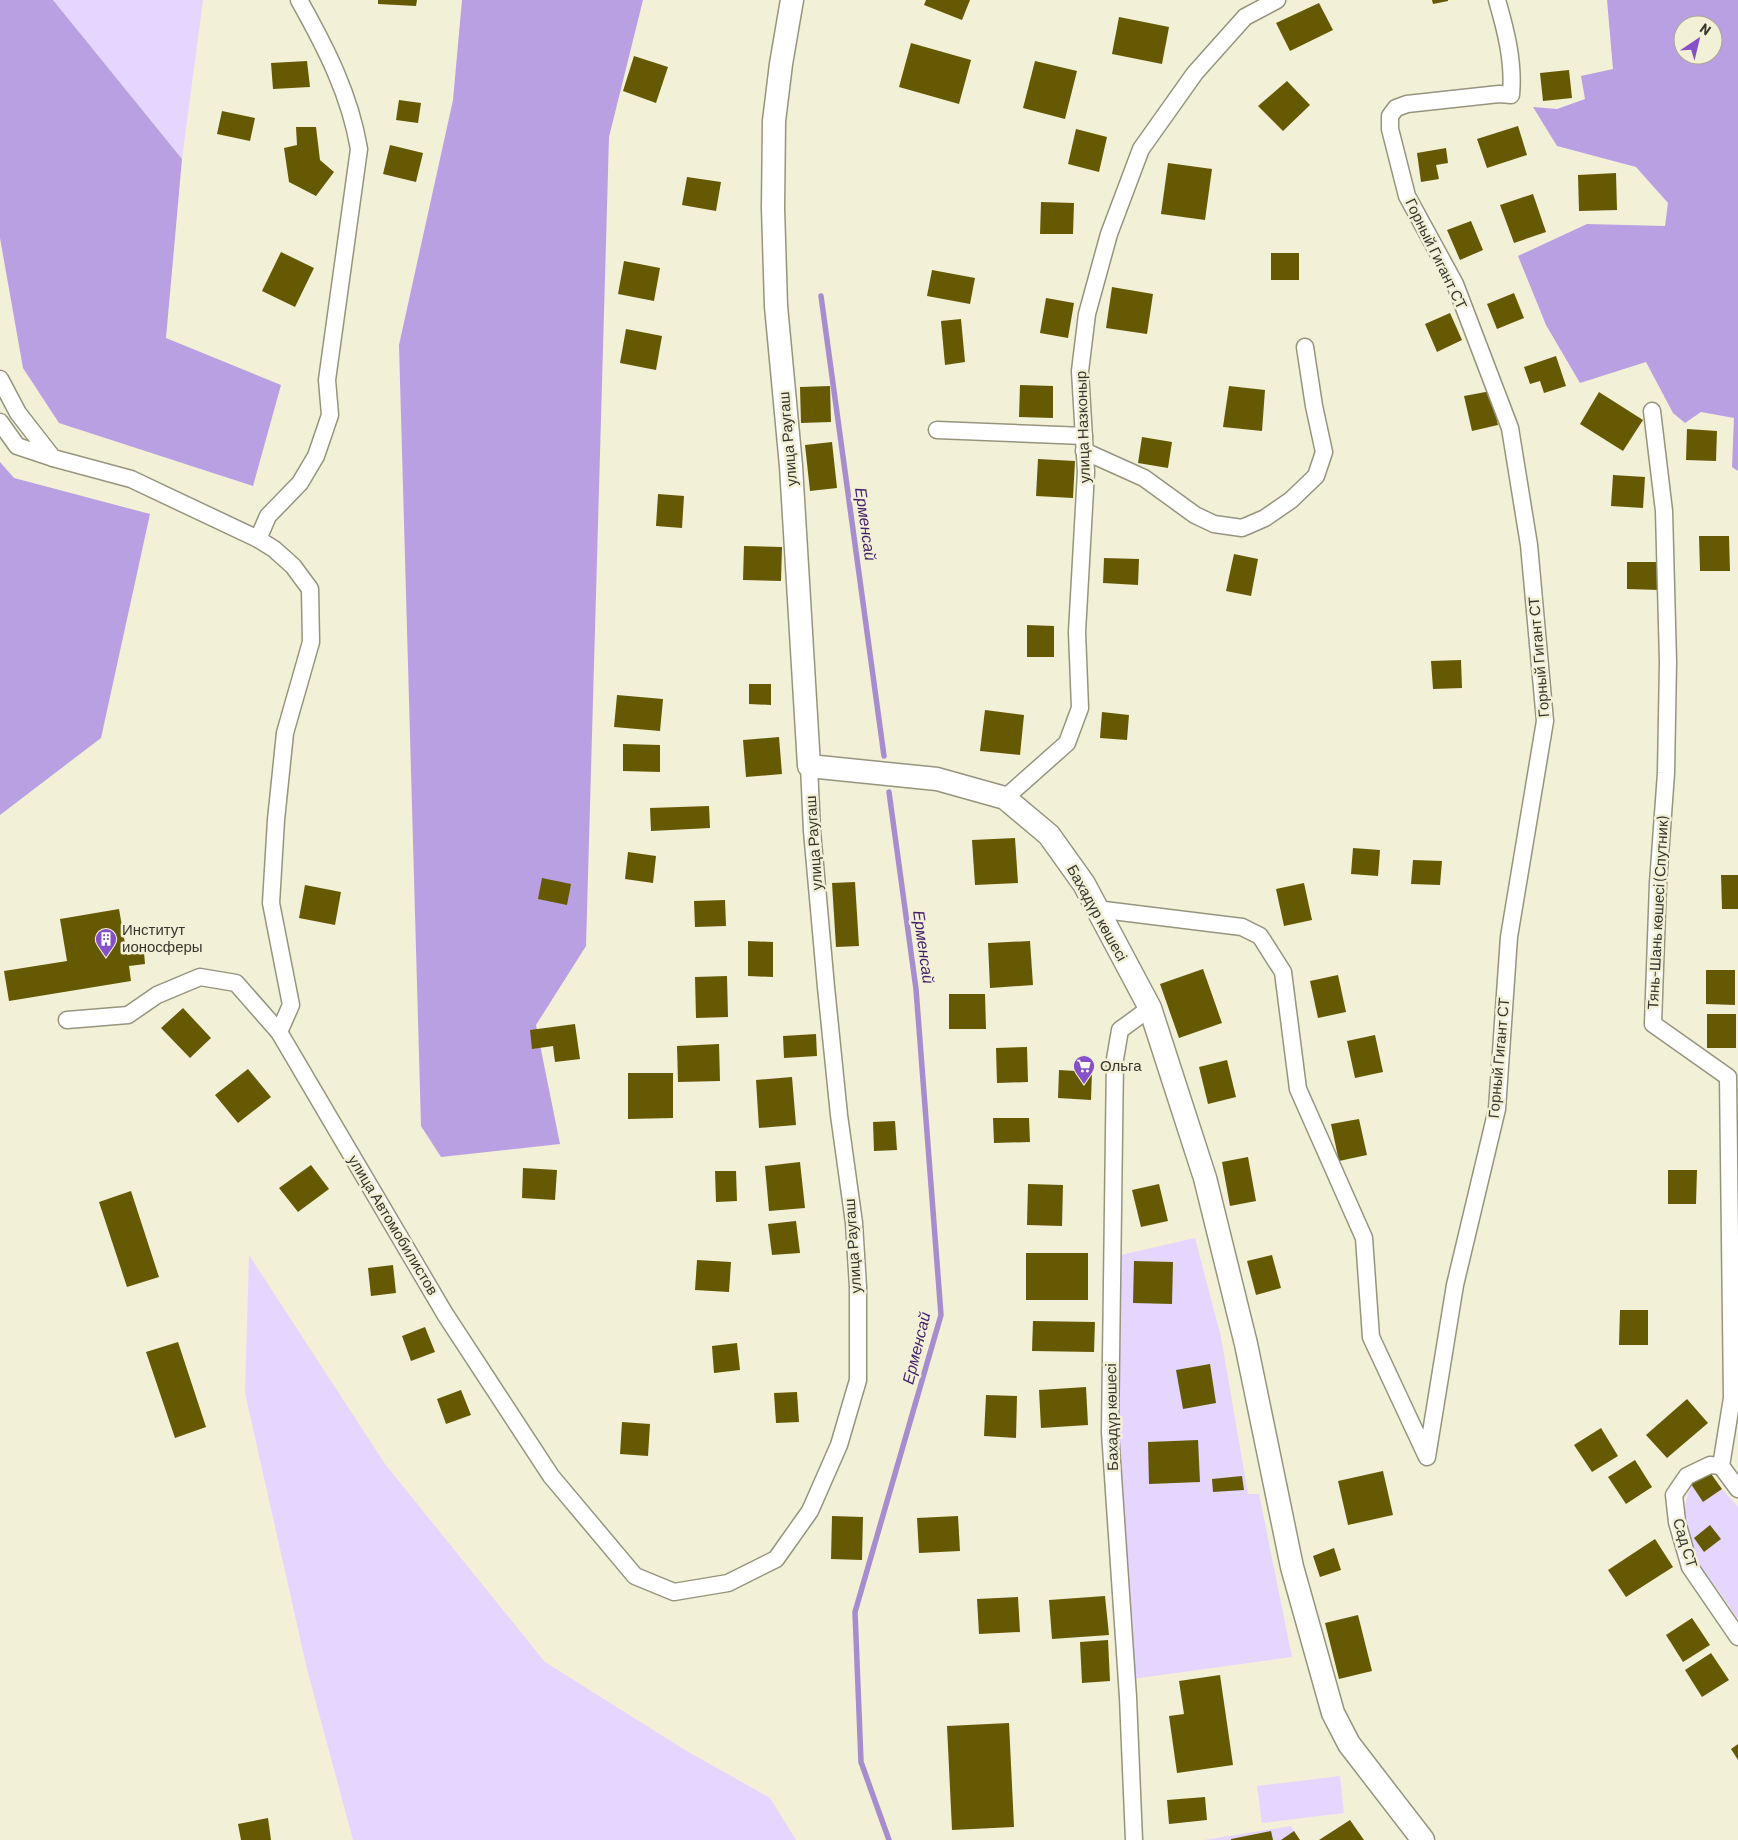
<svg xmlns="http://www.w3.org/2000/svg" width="1738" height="1840" font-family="Barlow,sans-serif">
<rect width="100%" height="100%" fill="#f3f0d8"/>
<!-- green -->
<g fill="#e4d6fe">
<polygon points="53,0 203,0 182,159"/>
<polygon points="1195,1238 1221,1337 1248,1494 1259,1494 1292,1657 1132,1679 1120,1498 1119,1425 1121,1255"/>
<polygon points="249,1255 385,1464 545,1662 685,1750 770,1798 796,1840 353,1840 307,1669 245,1393"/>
<polygon points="1691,1484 1703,1502 1722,1489 1738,1507 1738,1619 1718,1590 1698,1565 1682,1516"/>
<polygon points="1340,1776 1344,1813 1262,1823 1257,1786"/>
<polygon points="1291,1826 1300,1840 1204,1840"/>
</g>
<!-- forest -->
<g fill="#b9a0e2" fill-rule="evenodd">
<polygon points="0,0 53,0 182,159 166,338 281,385 253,486 59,423 23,368 0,238"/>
<polygon points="462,0 643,0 609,137 586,946 536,1025 560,1144 441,1157 421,1126 399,345 453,100"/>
<path d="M1607,0H1738V471L1732,467L1734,418L1701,412L1685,423L1673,413L1646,362L1580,383L1546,325L1518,256L1587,224L1665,226L1668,203L1636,167L1557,146L1533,107L1557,109L1585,99L1581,76L1613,69ZM1683,25H1713V55H1683Z"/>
<polygon points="0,462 14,478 150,514 101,738 0,815"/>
</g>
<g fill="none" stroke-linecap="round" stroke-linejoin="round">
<!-- stream -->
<g stroke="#a68ece" stroke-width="5.5">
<polyline points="821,296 884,756"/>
<polyline points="889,792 916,989 941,1315 855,1612 861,1762 889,1840"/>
</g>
</g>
<!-- building -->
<g fill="#655a03">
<polygon points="378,0 417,0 416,6 378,4"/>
<polygon points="926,0 970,0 962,20 924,5"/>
<polygon points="1432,0 1448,0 1448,1 1433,4"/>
<polygon points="1319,3 1333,30 1290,51 1276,23"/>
<polygon points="1119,17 1169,27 1162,64 1112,54"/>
<polygon points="911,43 971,60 959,104 899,87"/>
<polygon points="634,56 668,67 656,103 623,91"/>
<polygon points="307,61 310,87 273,89 271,63"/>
<polygon points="1035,61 1077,71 1065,119 1023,108"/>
<polygon points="1569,70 1572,98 1543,101 1540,73"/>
<polygon points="1287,81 1310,105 1283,131 1258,106"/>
<polygon points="399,100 421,103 418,123 396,120"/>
<polygon points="222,111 255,118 250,141 217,134"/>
<polygon points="1518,126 1527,155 1487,168 1477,139"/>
<polygon points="296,127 316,127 320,160 334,172 316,196 289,182 284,148 297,145"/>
<polygon points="1076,129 1107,137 1099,172 1068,164"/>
<polygon points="390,145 423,153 416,182 383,174"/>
<polygon points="1446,148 1448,163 1436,165 1439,179 1421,182 1417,153"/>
<polygon points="1168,163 1212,169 1205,220 1161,214"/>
<polygon points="1616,173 1617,210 1579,211 1578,175"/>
<polygon points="687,177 721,182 716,211 682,205"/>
<polygon points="1533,194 1546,232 1514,243 1500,205"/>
<polygon points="1041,202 1074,203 1073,234 1040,234"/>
<polygon points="1471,221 1483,250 1460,260 1447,230"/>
<polygon points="281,252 314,268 295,307 262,291"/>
<rect x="1271" y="253" width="28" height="27"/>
<polygon points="624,261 660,268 654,301 618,294"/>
<polygon points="932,270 975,278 970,304 927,296"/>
<polygon points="1112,287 1153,294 1147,334 1106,328"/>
<polygon points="1514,293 1524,318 1497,329 1487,304"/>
<polygon points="1046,298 1074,303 1068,338 1040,333"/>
<polygon points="1450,313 1462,340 1437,352 1425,324"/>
<polygon points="961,319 965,362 945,365 941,321"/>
<polygon points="626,329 662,336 656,370 620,363"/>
<polygon points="1556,356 1566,386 1544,393 1540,381 1530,384 1524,367"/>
<polygon points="1020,385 1053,386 1053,418 1019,417"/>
<polygon points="830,386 831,422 801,423 800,387"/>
<polygon points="1229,386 1265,390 1262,431 1223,427"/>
<polygon points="1491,391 1498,425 1472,431 1464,396"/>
<polygon points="1599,392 1643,420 1623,451 1580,424"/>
<polygon points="1687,429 1717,431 1716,461 1686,460"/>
<polygon points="1142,437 1172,442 1168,468 1138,463"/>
<polygon points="832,442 837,488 810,491 805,445"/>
<polygon points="1038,459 1075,461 1073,498 1036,496"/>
<polygon points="1613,475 1645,477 1643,508 1611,506"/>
<polygon points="658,494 684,496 682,528 656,526"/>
<polygon points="1699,536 1729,536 1730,571 1700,571"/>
<polygon points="744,546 782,547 781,581 743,580"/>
<polygon points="1234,554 1258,559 1251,596 1226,591"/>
<polygon points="1104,558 1139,559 1138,585 1103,583"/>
<polygon points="1627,562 1661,562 1660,590 1627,589"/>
<polygon points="1027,625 1054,626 1054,657 1027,657"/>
<polygon points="1461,660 1462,688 1433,689 1431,661"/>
<polygon points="749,684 771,684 771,705 749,704"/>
<polygon points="617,695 663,699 660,731 614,727"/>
<polygon points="985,710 1024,715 1020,755 980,751"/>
<polygon points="1102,712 1129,715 1127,740 1100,738"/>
<polygon points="779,737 782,774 746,777 743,740"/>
<polygon points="623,744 660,745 660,772 623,771"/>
<polygon points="709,806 710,828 651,831 650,808"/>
<polygon points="1015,838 1018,883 975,885 972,840"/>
<polygon points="1353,848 1380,850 1378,876 1351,874"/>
<polygon points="628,852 656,856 653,883 625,879"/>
<polygon points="1413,860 1442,861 1440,885 1411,884"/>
<polygon points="1721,875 1738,875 1738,909 1722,909"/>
<polygon points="542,878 571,884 567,905 538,899"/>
<polygon points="855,882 859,946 836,947 832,883"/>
<polygon points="1304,883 1312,920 1284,926 1276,889"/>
<polygon points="305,885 341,892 335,925 299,918"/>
<polygon points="725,900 726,926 695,927 694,901"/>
<polygon points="119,909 127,955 144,952 145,964 129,966 131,981 9,1001 4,971 67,961 60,919"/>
<polygon points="748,941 773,942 773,977 748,976"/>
<polygon points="1030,941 1033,985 990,988 988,943"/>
<polygon points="1203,969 1222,1023 1179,1038 1160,984"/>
<polygon points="1706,970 1735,970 1735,1005 1706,1004"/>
<polygon points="1338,975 1346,1012 1318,1018 1310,981"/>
<polygon points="727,976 728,1017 696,1018 695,977"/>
<polygon points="949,994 985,994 986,1029 949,1029"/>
<polygon points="183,1008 211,1038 190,1058 161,1028"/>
<rect x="1707" y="1014" width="29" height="34"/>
<polygon points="575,1024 580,1059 555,1062 553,1046 532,1049 530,1030"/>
<polygon points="816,1034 817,1056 784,1058 783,1036"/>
<polygon points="1375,1035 1383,1072 1355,1078 1347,1041"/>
<polygon points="719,1044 720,1081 678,1082 677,1046"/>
<polygon points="1027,1047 1028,1082 997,1083 996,1048"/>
<polygon points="1227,1060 1236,1097 1208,1104 1199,1067"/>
<polygon points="248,1069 271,1097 238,1123 215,1095"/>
<polygon points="1059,1070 1092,1072 1091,1100 1058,1098"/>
<polygon points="628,1073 673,1073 673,1118 628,1119"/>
<polygon points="792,1077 796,1125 759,1128 756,1080"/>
<polygon points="993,1118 1029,1118 1030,1142 994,1143"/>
<polygon points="1359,1119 1367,1155 1339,1161 1331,1124"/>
<polygon points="895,1121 897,1150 874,1151 873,1122"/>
<polygon points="1248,1157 1256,1201 1230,1206 1222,1162"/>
<polygon points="800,1162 805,1208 769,1211 765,1166"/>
<polygon points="311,1165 329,1189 298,1212 279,1188"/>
<polygon points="523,1168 557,1170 555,1200 522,1198"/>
<polygon points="1668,1170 1697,1170 1696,1204 1668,1204"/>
<polygon points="715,1171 736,1171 737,1201 716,1202"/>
<polygon points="1028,1184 1063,1185 1062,1226 1027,1225"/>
<polygon points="1159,1184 1168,1221 1141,1227 1132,1190"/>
<polygon points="131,1191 159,1277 127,1287 99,1202"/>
<polygon points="796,1221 800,1253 772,1255 768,1224"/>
<rect x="1026" y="1253" width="62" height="47"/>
<polygon points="1272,1255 1281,1288 1256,1295 1247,1261"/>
<polygon points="697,1260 731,1262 729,1292 695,1290"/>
<polygon points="1134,1261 1173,1262 1172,1304 1133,1303"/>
<polygon points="393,1265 396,1293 371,1296 368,1268"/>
<polygon points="1620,1310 1648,1310 1648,1345 1619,1345"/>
<polygon points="1033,1321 1095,1322 1094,1352 1032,1351"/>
<polygon points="425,1327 435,1352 411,1361 402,1336"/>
<polygon points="178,1342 206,1427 175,1438 146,1352"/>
<polygon points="737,1343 740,1370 714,1373 712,1346"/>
<polygon points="1210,1364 1216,1403 1183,1409 1176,1370"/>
<polygon points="1086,1387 1088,1425 1041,1428 1039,1390"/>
<polygon points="461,1390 471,1415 446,1424 437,1399"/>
<polygon points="797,1392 799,1422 776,1423 774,1393"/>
<polygon points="986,1395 1017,1396 1016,1438 984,1436"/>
<polygon points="1687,1399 1708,1423 1667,1458 1646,1435"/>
<polygon points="622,1422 650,1424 648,1456 620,1454"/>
<polygon points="1601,1428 1618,1456 1592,1472 1574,1445"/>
<polygon points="1198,1440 1200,1482 1149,1484 1148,1442"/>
<polygon points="1635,1460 1652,1487 1626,1504 1608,1477"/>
<polygon points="1383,1471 1393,1515 1348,1525 1338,1481"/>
<polygon points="1709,1471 1722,1489 1703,1502 1691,1484"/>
<polygon points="1242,1476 1244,1490 1213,1492 1212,1479"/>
<polygon points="832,1516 863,1517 862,1560 831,1559"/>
<polygon points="958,1516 960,1551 919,1553 917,1518"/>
<polygon points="1710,1525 1721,1539 1704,1552 1694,1538"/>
<polygon points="1655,1539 1673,1567 1626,1597 1608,1570"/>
<polygon points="1334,1548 1341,1570 1320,1577 1313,1556"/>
<polygon points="1105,1596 1109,1635 1052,1639 1049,1600"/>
<polygon points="1018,1597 1020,1632 979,1634 977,1599"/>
<polygon points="1358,1615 1372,1671 1339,1679 1325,1623"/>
<polygon points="1692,1618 1710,1645 1683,1662 1666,1635"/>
<polygon points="1108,1640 1110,1681 1082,1683 1080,1642"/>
<polygon points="1711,1653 1729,1680 1702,1697 1685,1670"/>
<polygon points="1220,1675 1233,1765 1177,1773 1169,1716 1184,1714 1179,1681"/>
<polygon points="1009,1723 1014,1827 952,1830 947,1726"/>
<polygon points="1738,1744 1738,1760 1731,1749"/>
<polygon points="1205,1797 1207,1820 1169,1824 1167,1800"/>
<polygon points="268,1818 271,1840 241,1840 238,1824"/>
<polygon points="1350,1820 1364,1840 1319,1840"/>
<polygon points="1271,1831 1273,1840 1231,1840 1231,1839"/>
<polygon points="1294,1831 1300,1840 1281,1840"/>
</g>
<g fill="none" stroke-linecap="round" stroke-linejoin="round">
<!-- street casing -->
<g stroke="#97947e" stroke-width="19">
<g id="street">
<polyline points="0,379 18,413 53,458 131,479 258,539 274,549 293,566 310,589 311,642 285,733 276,820 271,903 291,1005 279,1032"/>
<polyline points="1652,411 1664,511 1668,662 1666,773 1658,883 1653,1024 1728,1077 1732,1398 1721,1466 1738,1489"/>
<polyline points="0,422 17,446 53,458"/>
<polyline points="937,430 1084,436"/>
<polyline points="1084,451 1144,478 1195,515 1214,524 1242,528 1265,518 1291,500 1316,476 1324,452 1314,406 1305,347"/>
<path d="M258,539L268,516L300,483L316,456L330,415L327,380L359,149C350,95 326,48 299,0"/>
<polyline points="1005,798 1067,743 1080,708 1077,632 1086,472 1080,371 1087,314 1109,234 1141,149 1195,73 1245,17 1277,0"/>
<path d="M1096,909L1242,927L1260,936L1283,972L1298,1089L1364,1238L1371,1337L1427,1457L1455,1285L1497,1109L1509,937L1545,721L1529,545L1510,428L1455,284L1407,196L1390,129V116L1396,108L1407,104L1499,94L1511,95C1514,62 1506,31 1497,0"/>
<polyline points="67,1020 128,1015 157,995 200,977 236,983 279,1032 445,1314 551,1476 635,1576 674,1592 728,1583 776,1559 810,1511 839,1445 858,1380 858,1287 854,1223 839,1115 826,987 812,831 809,766"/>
<polyline points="1721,1466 1710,1465 1687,1476 1674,1495 1677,1522 1690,1567 1738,1637"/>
<polyline points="1134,1840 1128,1697 1110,1432 1115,1059 1120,1030 1150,1008"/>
</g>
</g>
<!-- secondary casing -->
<g stroke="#97947e" stroke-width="25">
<polyline id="secondary" points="792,0 781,64 774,121 773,208 776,306 791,466 809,766 937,779 1005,798 1049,835 1084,884 1150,1008 1205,1178 1246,1344 1292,1567 1333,1713 1349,1744 1423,1840"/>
</g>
<!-- street -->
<use href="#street" stroke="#fff" stroke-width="16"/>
<!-- secondary -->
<use href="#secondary" stroke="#fff" stroke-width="22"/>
</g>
<!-- icons -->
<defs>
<g id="building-pin" transform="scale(1.125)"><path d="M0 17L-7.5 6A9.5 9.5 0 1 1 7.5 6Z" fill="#8651c8" stroke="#f3f0d8"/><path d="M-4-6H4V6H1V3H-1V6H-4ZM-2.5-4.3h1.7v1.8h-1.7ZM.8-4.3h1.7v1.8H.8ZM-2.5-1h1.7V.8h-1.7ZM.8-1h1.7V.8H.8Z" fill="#fff"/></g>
<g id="supermarket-pin" transform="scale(1.125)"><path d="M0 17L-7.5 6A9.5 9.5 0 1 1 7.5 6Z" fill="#8651c8" stroke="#f3f0d8"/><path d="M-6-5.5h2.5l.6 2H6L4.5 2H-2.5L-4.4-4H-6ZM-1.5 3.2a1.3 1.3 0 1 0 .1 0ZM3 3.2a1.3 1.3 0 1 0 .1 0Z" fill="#fff"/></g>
</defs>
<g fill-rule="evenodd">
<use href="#building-pin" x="106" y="939"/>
<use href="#supermarket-pin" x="1084" y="1066"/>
</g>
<g text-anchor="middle" stroke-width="5" stroke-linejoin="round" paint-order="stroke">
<!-- street labels -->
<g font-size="15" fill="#37362c" stroke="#f3f0d8">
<text transform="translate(1436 254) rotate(64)" y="5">Горный Гигант СТ</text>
<text transform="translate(1083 427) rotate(-92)" y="5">улица Назконыр</text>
<text transform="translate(788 439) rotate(-95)" y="5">улица Раугаш</text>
<text transform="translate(1539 657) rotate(-95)" y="5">Горный Гигант СТ</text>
<text transform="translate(814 843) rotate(-94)" y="5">улица Раугаш</text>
<text transform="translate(1097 913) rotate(61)" y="5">Бахадүр көшесі</text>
<text transform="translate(1658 913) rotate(-87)" y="5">Тянь-Шань көшесі (Спутник)</text>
<text transform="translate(1499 1058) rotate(-85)" y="5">Горный Гигант СТ</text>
<text transform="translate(393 1225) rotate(59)" y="5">улица Автомобилистов</text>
<text transform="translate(853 1246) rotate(-94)" y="5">улица Раугаш</text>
<text transform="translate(1112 1417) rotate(-91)" y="5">Бахадүр көшесі</text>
<text transform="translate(1685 1543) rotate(73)" y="5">Сад СТ</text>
</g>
<!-- poi labels -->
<g font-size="15" fill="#37362c" stroke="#f3f0d8" text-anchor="start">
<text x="122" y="935">Институт<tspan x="122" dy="17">ионосферы</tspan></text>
<text x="1100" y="1071">Ольга</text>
</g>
<!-- water labels -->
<g font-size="16" font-style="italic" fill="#421e6a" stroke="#f3f0d8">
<text transform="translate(866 524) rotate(82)" y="6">Ерменсай</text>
<text transform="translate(924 947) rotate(82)" y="6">Ерменсай</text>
<text transform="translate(916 1348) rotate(-76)" y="6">Ерменсай</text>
</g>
</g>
<!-- north arrow -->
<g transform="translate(1698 40) rotate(35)"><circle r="24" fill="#f3f0d8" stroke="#a8a693"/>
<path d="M0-4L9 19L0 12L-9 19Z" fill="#8651c8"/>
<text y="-8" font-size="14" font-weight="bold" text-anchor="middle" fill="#37362c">N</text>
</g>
</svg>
